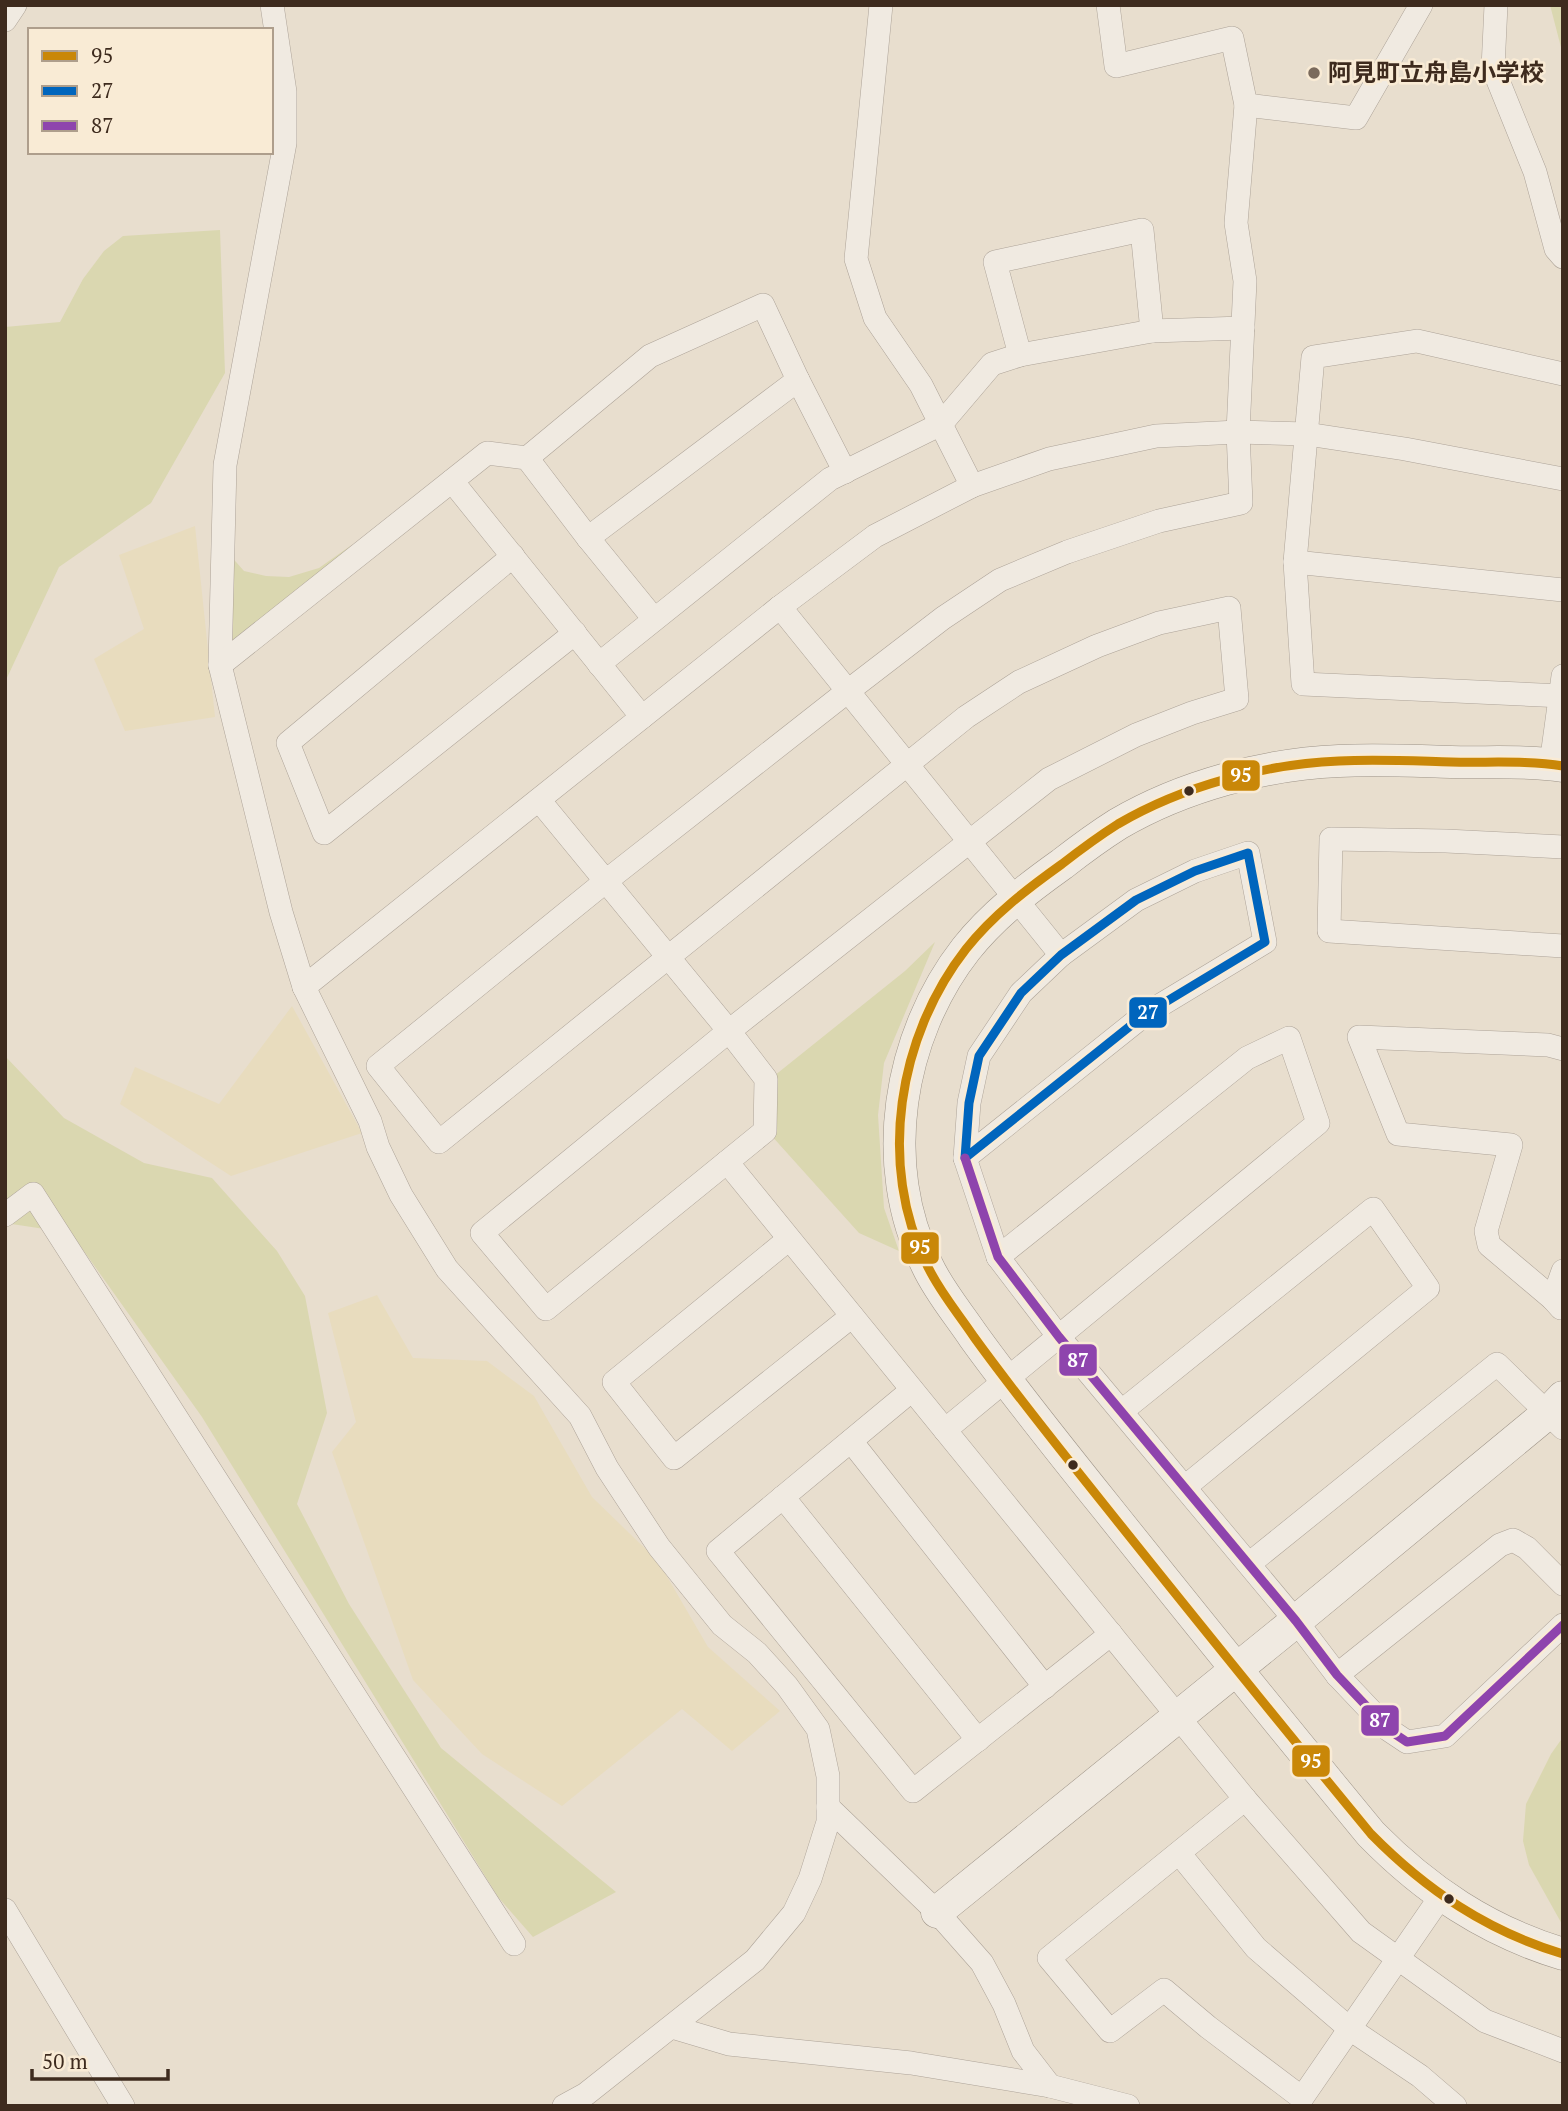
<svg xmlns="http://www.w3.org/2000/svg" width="1568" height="2111" font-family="'PT Serif','Noto Sans JP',serif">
<rect width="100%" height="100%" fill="#e8dece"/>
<!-- farmland -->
<g fill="#e8dcbe">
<polygon points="195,526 215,717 125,731 94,659 144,629 119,555"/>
<polygon points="292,1006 362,1133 231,1176 120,1104 135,1067 219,1104"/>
<polygon points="377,1295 413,1358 487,1361 534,1396 592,1497 658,1561 708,1647 780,1711 732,1751 682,1709 562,1806 482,1754 413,1680 332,1452 356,1422 328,1313"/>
</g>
<!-- green -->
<g fill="#dad7b0">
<polygon points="1550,5 1563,5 1563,55"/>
<polygon points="220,230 225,373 151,503 59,567 5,682 5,327 60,322 83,279 104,251 123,236"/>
<polygon points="353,544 224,657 229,554 244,571 266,576 289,577 319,568"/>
<polygon points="935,942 884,1063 878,1115 884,1208 899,1251 859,1233 770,1134 774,1076 905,971"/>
<polygon points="5,1056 64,1118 144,1163 212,1178 277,1251 305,1296 327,1413 297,1504 349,1604 441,1748 616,1892 533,1937 498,1897 202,1417 71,1233 5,1223"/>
<polygon points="1563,1737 1563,1926 1529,1865 1523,1841 1526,1804 1551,1754"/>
</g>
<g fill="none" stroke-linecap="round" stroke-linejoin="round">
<!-- street casing -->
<g stroke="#ada398" stroke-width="24">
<g id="street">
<polyline points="272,5 285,92 285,143 225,465 220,665 281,912 304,987 370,1121 378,1147 401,1195 447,1269 580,1416 607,1468 659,1547 722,1625 757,1653 787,1686 818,1729 828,1776 828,1822 810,1879 794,1913 755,1960 586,2094 564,2106"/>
<polyline points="881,5 856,259 875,318 921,385 972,486"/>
<polyline points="1108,5 1116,66 1232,38 1246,105 1356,118 1421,5"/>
<polyline points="1496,5 1493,68 1535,172 1556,249 1563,257"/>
<polyline points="5,20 15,5"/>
<polyline points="1020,355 995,262 1142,230 1152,331"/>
<polyline points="1563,374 1417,341 1313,357 1295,562 1303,684 1563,696"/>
<polyline points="798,380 845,472"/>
<polyline points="452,481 642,717"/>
<polyline points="588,538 654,619"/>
<polyline points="513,556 288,743 324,833 575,633"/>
<polyline points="1295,562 1563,590"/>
<polyline points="780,607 1061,955"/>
<polyline points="599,664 830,479 941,424 992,364 1020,355 1152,331 1243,328"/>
<polyline points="220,665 487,453 527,458 650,356 763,305 798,380 588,538 527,458"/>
<polyline points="1551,764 1563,676"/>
<polyline points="539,800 729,1031 766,1079 765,1131 546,1309 482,1233 729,1031 1049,779 1136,735 1192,713 1237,699 1229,608 1159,623 1097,646 1019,682 966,717 439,1142 378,1066 606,881 848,691 943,618 1000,580 1067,552 1159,521 1241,503 1238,432 1245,281 1236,223 1246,105"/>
<polyline points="1563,847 1446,841 1331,839 1329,931 1563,946"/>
<polygon points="1248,853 1265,942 1144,1015 965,1158 969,1103 979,1056 1021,993 1061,955 1136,900 1195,871"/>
<polyline points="304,987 780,607 875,536 972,486 1049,459 1156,436 1238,432 1307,434 1405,449 1563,479"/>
<polyline points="965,1158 998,1257 1059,1337 1296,1621 1337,1675 1389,1730 1407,1742 1445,1736 1563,1625"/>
<polyline points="727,1162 1245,1799 1361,1932 1485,2021 1563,2051"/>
<polyline points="5,1215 33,1194 514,1944"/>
<polyline points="789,1239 614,1382 674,1458 852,1316"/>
<polyline points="1553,1299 1489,1245 1486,1231 1511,1145 1398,1134 1359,1037 1548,1045 1563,1049"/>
<polyline points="1561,1308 1553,1299 1563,1271"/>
<polyline points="912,1390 718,1551 913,1791 1111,1634"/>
<polyline points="1122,1411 1373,1209 1428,1288 1185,1487"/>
<polyline points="945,1430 1318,1123 1289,1038 1247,1058 998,1257"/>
<polyline points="851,1441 1045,1687"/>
<polyline points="783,1497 978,1740"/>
<polyline points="1249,1564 1497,1364 1563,1428"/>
<polyline points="1337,1675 1500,1545 1513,1540 1527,1548 1563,1584"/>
<polyline points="1245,1799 1049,1958 1110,2031 1164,1990 1208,2027 1302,2098 1441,1896"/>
<polyline points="828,1807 937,1912 982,1963 1004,2004 1023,2051 1050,2086"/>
<polyline points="1179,1853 1256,1948 1350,2029 1420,2076 1455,2106"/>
<polyline points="5,1910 123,2106"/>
<polyline points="672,2027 729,2044 911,2063 1050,2086 1128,2106"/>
</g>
</g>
<!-- secondary casing -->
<g stroke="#9d9387" stroke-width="33">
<g id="secondary">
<path d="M1563,766C1527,760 1488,763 1451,762C1414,761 1377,759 1339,761C1265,764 1183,786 1118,824C1099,836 1080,850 1062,864C1027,889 993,915 966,949C898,1036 877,1165 927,1265C939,1291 958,1313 974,1337C1016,1395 1061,1451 1106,1507C1193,1616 1282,1726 1371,1834C1426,1890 1487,1931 1563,1954"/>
<polyline points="937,1912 1296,1621 1548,1413 1563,1397"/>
</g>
</g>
<!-- street -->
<use href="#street" stroke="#f0eae1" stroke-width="23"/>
<!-- secondary -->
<use href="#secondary" stroke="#f0eae1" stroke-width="32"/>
<!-- bus-1 casing -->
<g stroke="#f9ebd5" stroke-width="14">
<path id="bus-1" d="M1563,766C1527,760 1488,763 1451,762C1414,761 1377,759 1339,761C1265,764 1183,786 1118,824C1099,836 1080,850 1062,864C1027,889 993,915 966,949C898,1036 877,1165 927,1265C939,1291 958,1313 974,1337C1016,1395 1061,1451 1106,1507C1193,1616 1282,1726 1371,1834C1426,1890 1487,1931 1563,1954"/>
</g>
<!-- bus-2 casing -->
<g stroke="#f9ebd5" stroke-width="14">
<polygon id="bus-2" points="1248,853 1265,942 1144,1015 965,1158 969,1103 979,1056 1021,993 1061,955 1136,900 1195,871"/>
</g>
<!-- bus-3 casing -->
<g stroke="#f9ebd5" stroke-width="14">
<polyline id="bus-3" points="965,1158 998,1257 1059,1337 1296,1621 1337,1675 1389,1730 1407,1742 1445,1736 1563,1625"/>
</g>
<!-- bus-1 -->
<use href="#bus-1" stroke="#c98708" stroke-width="9"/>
<!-- bus-2 -->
<use href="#bus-2" stroke="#0065bd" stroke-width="9"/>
<!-- bus-3 -->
<use href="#bus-3" stroke="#8e44ad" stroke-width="9"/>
</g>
<!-- markers -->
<circle fill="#7a6a5c" stroke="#f9ebd5" stroke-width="2.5" cx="1314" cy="73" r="7"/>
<g fill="#3e2b1e" stroke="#f9ebd5" stroke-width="2.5">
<circle cx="1189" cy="791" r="6"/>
<circle cx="1073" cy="1465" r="6"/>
<circle cx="1449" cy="1899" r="6"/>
</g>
<g text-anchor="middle" stroke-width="5" stroke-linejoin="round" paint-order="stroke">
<!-- poi labels -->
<g font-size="24" font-weight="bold" fill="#3e2b1e" stroke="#f9ebd5" text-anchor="start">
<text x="1328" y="81">阿見町立舟島小学校</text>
</g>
</g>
<g stroke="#f9ebd5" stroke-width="2.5">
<rect x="1221" y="759" width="40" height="33" rx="7" fill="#c98708"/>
<rect x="1128" y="996" width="40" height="33" rx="7" fill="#0065bd"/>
<rect x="900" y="1231" width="40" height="34" rx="7" fill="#c98708"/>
<rect x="1058" y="1343" width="40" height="34" rx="7" fill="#8e44ad"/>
<rect x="1360" y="1704" width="40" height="33" rx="7" fill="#8e44ad"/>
<rect x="1291" y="1744" width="40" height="34" rx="7" fill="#c98708"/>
</g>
<g font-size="19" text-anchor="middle" font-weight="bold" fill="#fff">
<text x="1241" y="782">95</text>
<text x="1148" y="1019">27</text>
<text x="920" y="1254">95</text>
<text x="1078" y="1367">87</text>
<text x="1380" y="1727">87</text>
<text x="1311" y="1768">95</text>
</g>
<!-- border -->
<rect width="1568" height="2111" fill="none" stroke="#3e2b1e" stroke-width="14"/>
<!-- legend -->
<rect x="28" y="28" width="245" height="126" fill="#f9ebd5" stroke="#ae9e8c" stroke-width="2"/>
<rect x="42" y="51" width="35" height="10" fill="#c98708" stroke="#ae9e8c" stroke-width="2"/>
<text x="91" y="63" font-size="21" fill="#3e2b1e">95</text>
<rect x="42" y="86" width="35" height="10" fill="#0065bd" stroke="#ae9e8c" stroke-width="2"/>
<text x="91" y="98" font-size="21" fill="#3e2b1e">27</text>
<rect x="42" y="121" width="35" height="10" fill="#8e44ad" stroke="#ae9e8c" stroke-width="2"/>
<text x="91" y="133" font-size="21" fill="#3e2b1e">87</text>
<!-- scale -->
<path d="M32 2069v10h136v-10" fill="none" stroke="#3e2b1e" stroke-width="3.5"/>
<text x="42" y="2069" font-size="21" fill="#3e2b1e" stroke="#f9ebd5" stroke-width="5" paint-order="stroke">50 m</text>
</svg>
